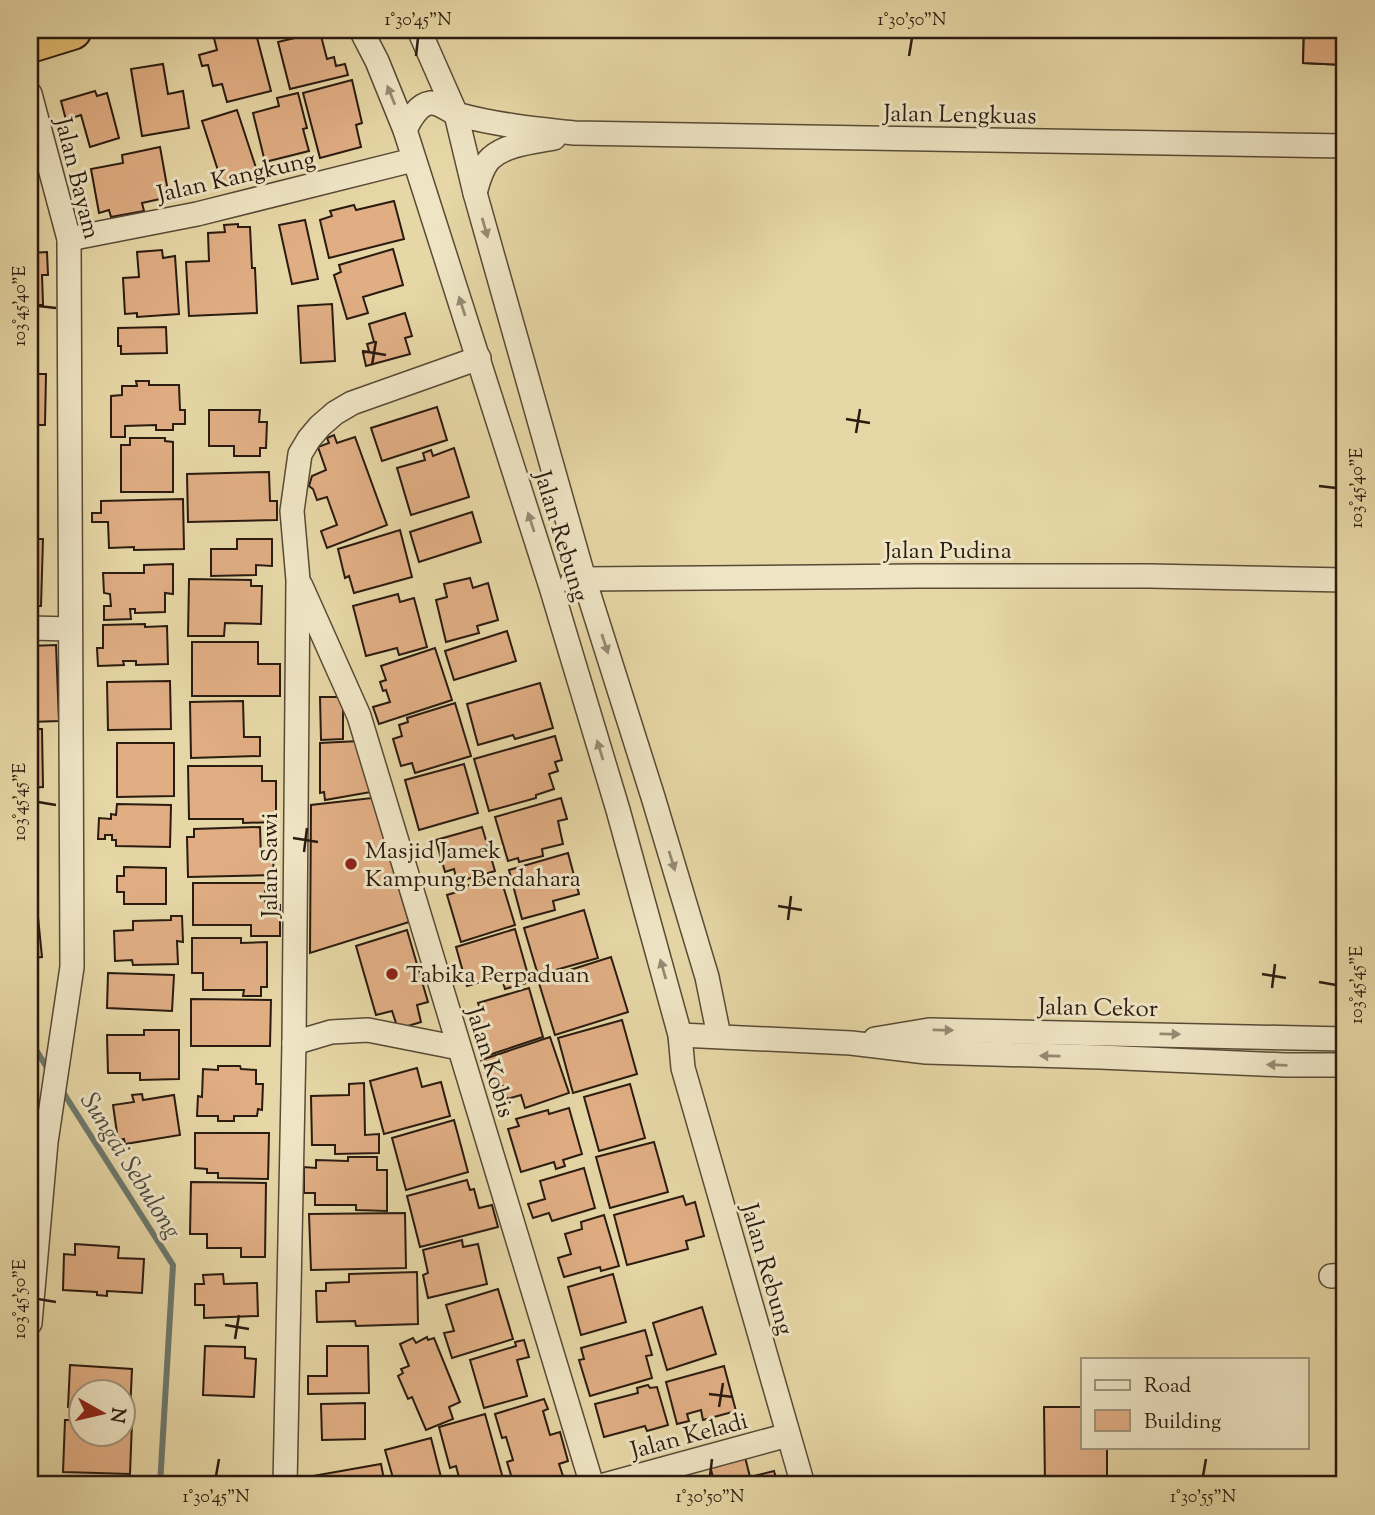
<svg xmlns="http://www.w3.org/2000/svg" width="1375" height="1515" font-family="'Sorts Mill Goudy',serif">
<rect width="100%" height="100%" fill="#e7d7a6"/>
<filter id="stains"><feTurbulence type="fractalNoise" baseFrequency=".00286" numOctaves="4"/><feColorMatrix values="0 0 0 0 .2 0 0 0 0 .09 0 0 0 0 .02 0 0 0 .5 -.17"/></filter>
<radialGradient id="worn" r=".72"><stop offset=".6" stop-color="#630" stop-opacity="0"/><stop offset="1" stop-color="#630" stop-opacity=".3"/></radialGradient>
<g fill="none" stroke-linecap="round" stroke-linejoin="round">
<!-- stream -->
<g stroke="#6c796f" stroke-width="6">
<polyline points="30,1040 49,1071"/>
<polyline points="61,1089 173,1265 160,1485"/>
</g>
</g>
<!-- building -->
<g fill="#e1ae84" stroke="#2a1b10" stroke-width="2">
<polygon points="212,30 255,30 271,91 227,102 222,84 213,86 208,65 202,66 199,55 217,50"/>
<polygon points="1304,30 1345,30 1345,65 1303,63"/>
<polygon points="1304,30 1345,30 1345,65 1303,63"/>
<polygon points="320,32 327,59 334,57 336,66 345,64 348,75 290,89 278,42"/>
<polygon points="163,64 168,94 183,91 189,128 142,136 131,69"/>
<polygon points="352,80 362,123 356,125 361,147 320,158 303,93"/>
<polygon points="95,91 97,96 107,93 119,138 90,147 81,115 66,120 61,101"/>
<polygon points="298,93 307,128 303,129 309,151 265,162 253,113 279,106 277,98"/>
<polygon points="237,110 258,174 223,186 202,121"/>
<polygon points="160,147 169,197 142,203 144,211 111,217 109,210 99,213 91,169 123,163 122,155"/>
<polygon points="394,201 404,239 329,258 320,220 332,216 330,211 354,205 356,210"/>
<polygon points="305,220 318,279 292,284 279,225"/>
<polygon points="238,224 238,227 250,227 252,268 255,268 257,313 189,316 186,262 209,261 208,233 225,232 224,225"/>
<polygon points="393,249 403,285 363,297 368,313 347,319 334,275 341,272 339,265"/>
<polygon points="162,250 163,258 175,256 179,314 137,317 137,313 125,314 123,278 139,277 137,252"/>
<polygon points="47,252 48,275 42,275 43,305 30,305 30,253"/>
<polygon points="332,304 335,361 301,363 298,306"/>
<polygon points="405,313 412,336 405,338 410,354 366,366 363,353 369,351 367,344 374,342 369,324"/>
<polygon points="166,327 167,353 121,354 121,346 118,346 118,328"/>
<polygon points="30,374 46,374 45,425 30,425"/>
<polygon points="136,381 149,381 149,385 179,385 180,410 185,410 185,424 173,424 173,430 156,430 156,425 125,426 125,437 111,437 111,396 122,395 122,386 137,386"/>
<polygon points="437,407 447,440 382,461 371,428"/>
<polygon points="209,410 260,410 259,422 267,422 266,448 260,448 260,456 234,456 234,446 209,446"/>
<polygon points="30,434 38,434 37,480 30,480"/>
<polygon points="334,435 337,443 355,437 387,525 327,548 321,531 337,525 327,497 317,500 313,489 309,486 312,476 326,470 318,447 329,443 327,438"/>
<polygon points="130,438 165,438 165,441 173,442 173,492 121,492 121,445 130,445"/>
<polygon points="454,448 469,497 411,515 397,468 425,460 423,453 431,450 433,456"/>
<polygon points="269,472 270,501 277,501 277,520 188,522 187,474"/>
<polygon points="30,486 33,486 34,530 30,530"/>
<polygon points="183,499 184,549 134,550 134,547 109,548 108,522 92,522 92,513 101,513 101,501"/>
<polygon points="472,512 481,542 419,562 410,532"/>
<polygon points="400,530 412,577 354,593 349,576 345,578 338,549"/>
<polygon points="30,539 43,539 41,606 30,606"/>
<polygon points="237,539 272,539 272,566 256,565 256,575 211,576 211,549 237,549"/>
<polygon points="173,564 173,594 165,593 165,612 135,613 135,609 130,609 131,619 104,620 104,606 111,606 110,594 104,593 103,573 144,573 144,565"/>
<polygon points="470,578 473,588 488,583 498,620 477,626 479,633 446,642 436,600 447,597 444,584"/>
<polygon points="189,579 251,580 251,586 262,586 261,624 225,623 224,636 188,636"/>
<polygon points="398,594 400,602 414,598 427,647 399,655 397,648 366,656 353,606"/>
<polygon points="145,624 145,627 167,626 168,664 136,665 136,661 123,661 124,665 98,666 97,648 103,648 103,625"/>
<polygon points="507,631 516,661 454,680 445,651"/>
<polygon points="192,642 258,642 258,664 280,664 280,696 192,696"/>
<polygon points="56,645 59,721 30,722 30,646"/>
<polygon points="435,648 452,700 379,724 373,707 390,702 386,690 383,691 380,682 386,680 381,666"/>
<polygon points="170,681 171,729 108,730 107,682"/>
<polygon points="540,683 553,728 515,739 513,735 478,745 467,704"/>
<polygon points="320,697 343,697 343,739 321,740"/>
<polygon points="243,701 244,737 260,737 260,756 191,758 190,702"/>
<polygon points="455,703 471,756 415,773 412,763 401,766 393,739 402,736 399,725 408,722 407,718"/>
<polygon points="30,729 42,729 43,787 30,788"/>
<polygon points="555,736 562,760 555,762 558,771 549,774 554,789 536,795 536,798 489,811 474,759"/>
<polygon points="359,741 371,792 325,800 324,792 320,793 320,743"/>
<polygon points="117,743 174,743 174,796 117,797"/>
<polygon points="464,764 478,813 419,830 405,780"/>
<polygon points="188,766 262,766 262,781 276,781 276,822 243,823 243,819 189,819"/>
<polygon points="372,798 409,922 310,953 311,805"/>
<polygon points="561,798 567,819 558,821 563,844 542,849 543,856 519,862 518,858 508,861 495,817"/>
<polygon points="117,804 171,805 170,847 116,846 116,840 112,840 112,835 105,835 105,839 98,839 99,818 111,819 111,814 116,815"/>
<polygon points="260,827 261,858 273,858 274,875 188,877 187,837 194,837 194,829"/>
<polygon points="482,827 495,871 457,882 454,869 445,872 436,840"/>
<polygon points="568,853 579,894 553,901 555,910 522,919 509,870"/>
<polygon points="124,867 166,868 166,904 124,904 124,892 117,892 117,876 124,876"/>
<polygon points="500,876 515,925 461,942 447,895 460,891 459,888"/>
<polygon points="193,883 265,883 265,906 280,905 280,936 251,936 251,925 193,925"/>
<polygon points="584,910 598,958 538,975 524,928"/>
<polygon points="171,916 182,916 183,942 177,941 178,964 133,965 132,960 115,961 114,931 133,930 133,921 171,920"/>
<polygon points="38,917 42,957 30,958 30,918"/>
<polygon points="515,929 530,982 505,989 501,976 467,986 456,947"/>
<polygon points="407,930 428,1002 417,1005 421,1022 398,1029 392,1011 376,1015 356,946"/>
<polygon points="192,938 241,938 241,943 267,942 267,987 261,987 261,996 243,996 244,990 203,990 203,973 192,973"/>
<polygon points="611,957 628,1012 555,1035 538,980"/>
<polygon points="108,973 174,975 172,1011 107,1008"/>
<polygon points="529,988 543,1037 486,1056 473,1015 481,1012 478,1003"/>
<polygon points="191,999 271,1000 270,1046 191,1046"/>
<polygon points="622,1020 637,1074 573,1093 558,1038"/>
<polygon points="144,1030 179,1030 179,1079 140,1080 140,1073 108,1073 107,1035 144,1035"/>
<polygon points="550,1037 569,1093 525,1108 521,1095 507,1099 503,1086 491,1090 481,1060"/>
<polygon points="218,1066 240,1066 241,1069 256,1070 256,1084 263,1084 262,1110 258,1109 257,1116 234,1116 234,1121 218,1121 218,1116 197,1116 198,1096 202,1097 203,1069 218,1070"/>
<polygon points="417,1068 422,1087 441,1082 450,1116 384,1134 370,1081"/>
<polygon points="364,1083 365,1135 379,1134 379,1153 335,1154 335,1145 312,1145 311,1096 349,1095 349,1084"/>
<polygon points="630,1084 645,1138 599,1151 584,1097"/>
<polygon points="142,1094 143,1100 174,1095 180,1135 125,1144 124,1139 118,1140 113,1105 134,1102 132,1095"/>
<rect x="1341" y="1097" width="4" height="54"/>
<polygon points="569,1108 582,1154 563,1160 565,1166 556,1169 554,1162 521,1172 508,1129 519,1126 516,1119 548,1110 549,1114"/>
<polygon points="454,1120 468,1172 406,1190 392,1138"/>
<polygon points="195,1133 269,1133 268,1179 218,1178 218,1173 207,1173 207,1169 195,1168"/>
<polygon points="654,1142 668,1192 610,1208 596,1157"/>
<polygon points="348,1157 377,1157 377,1170 387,1170 387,1211 356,1210 356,1205 315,1205 315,1193 304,1193 304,1167 316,1168 316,1160 348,1161"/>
<polygon points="584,1168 595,1208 552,1221 549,1213 533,1218 528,1204 545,1199 540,1181"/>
<polygon points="467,1180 470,1190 474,1189 479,1208 492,1205 498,1227 420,1247 407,1196"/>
<polygon points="191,1182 266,1183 265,1257 241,1257 241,1248 207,1248 207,1234 190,1234"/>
<polygon points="1338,1182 1345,1182 1345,1239 1342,1239 1342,1226 1339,1226"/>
<polygon points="683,1196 686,1205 695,1202 704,1236 686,1241 688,1249 627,1265 614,1215"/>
<polygon points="405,1213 406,1268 311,1270 309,1214"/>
<polygon points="604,1215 619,1266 601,1271 600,1267 564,1277 558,1258 571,1254 565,1234 582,1229 581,1222"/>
<polygon points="462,1240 463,1247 478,1244 487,1284 428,1298 423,1275 428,1273 423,1250"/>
<polygon points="75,1244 119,1247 118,1258 144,1259 142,1293 107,1291 107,1296 97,1295 97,1292 63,1290 64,1254 75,1255"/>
<polygon points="417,1272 418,1324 356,1326 355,1321 317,1322 316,1291 326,1291 326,1283 349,1282 349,1274"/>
<polygon points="223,1274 224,1284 257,1283 258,1316 204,1318 204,1305 195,1305 195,1284 204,1284 203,1275"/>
<polygon points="613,1274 626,1322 581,1335 568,1287"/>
<polygon points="498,1289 513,1339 452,1358 444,1333 454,1331 446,1305"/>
<polygon points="702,1307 716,1354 667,1370 653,1323"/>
<polygon points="1339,1313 1345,1313 1345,1369 1341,1369"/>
<polygon points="645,1330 652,1355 646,1356 652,1378 590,1396 579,1360 584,1359 581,1348"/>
<polygon points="427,1337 428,1340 434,1338 460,1402 449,1407 453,1419 426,1430 412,1397 408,1399 398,1376 403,1373 401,1369 409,1366 400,1344 413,1338 416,1343"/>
<polygon points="524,1340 529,1357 517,1360 527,1396 484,1408 470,1360 516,1346 515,1342"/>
<polygon points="205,1346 245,1347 245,1358 256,1359 254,1397 203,1395"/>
<polygon points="327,1346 368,1346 369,1393 308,1394 308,1376 327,1376"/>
<polygon points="70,1365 132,1369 130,1412 122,1411 122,1392 80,1392 80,1408 68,1407"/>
<polygon points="724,1366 736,1411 703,1420 701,1410 687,1414 689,1421 677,1424 666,1382"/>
<polygon points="648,1385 650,1388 657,1387 668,1425 647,1431 645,1426 604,1437 595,1404 638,1393 637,1388"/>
<polygon points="544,1399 548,1409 543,1411 550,1435 560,1432 568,1461 559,1464 563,1476 531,1485 514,1485 507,1462 513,1460 506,1437 502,1438 495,1414"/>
<polygon points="365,1403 365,1439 322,1440 321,1404"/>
<polygon points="1044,1407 1083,1407 1083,1447 1107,1447 1107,1485 1045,1485"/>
<polygon points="485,1414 504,1482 493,1485 461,1485 456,1466 450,1468 439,1427"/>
<polygon points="65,1420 80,1420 80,1434 122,1434 122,1422 132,1422 130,1474 63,1472"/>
<polygon points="431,1438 443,1485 395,1485 385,1450"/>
<polygon points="745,1457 750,1477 774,1471 778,1485 706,1485 704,1480 713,1477 710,1466"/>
<polygon points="381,1464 385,1485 309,1485 307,1477"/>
<polygon points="60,1476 136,1481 136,1485 46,1485 47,1479 60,1480"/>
</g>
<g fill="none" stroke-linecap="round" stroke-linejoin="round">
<!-- minor casing -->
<g stroke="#594a36" stroke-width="26">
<g id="minor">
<polyline points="361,30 377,61 405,130 551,587 618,810 680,1035 683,1068 803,1485"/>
<polyline points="419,30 456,114 475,193 584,579 653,797 707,977 719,1036"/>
<polyline points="30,94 69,239 72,967 46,1142 30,1323"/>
<path d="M405,130C410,120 417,105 430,103C441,102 449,112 460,115C497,125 536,129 574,133L1345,146"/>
<path d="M475,193C478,182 482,166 491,158C506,144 534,142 554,138"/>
<polyline points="69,239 197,214 413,160"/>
<polyline points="572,582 584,579 919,576 1149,576 1345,580"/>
<polyline points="301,586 359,716 592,1485"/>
<polyline points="30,628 70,629"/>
<polyline points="680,1035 851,1043 926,1052 1100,1057 1285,1065 1345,1065"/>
<polyline points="875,1039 929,1030 1345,1039"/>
<polyline points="294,1043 331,1032 368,1030 459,1048"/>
<polyline points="1331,1276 1345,1275"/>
<polyline points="285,1485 294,1043 298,580 292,511 300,454 309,439 320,426 335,413 352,403 479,358"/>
<polyline points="604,1485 788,1435"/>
</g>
</g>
<!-- trunk casing -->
<g stroke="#2a1b10" stroke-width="42">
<polyline id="trunk" points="30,43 72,30"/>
</g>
<!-- minor -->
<use href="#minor" stroke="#efe5c5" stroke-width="23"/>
<!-- trunk -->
<use href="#trunk" stroke="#e4bc73" stroke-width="38"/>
</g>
<!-- one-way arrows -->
<defs><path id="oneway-solid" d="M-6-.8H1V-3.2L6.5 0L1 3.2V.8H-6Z" transform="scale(1.75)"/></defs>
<g fill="#968a74">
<use href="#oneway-solid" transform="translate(391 95) rotate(-112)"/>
<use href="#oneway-solid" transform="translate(485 228) rotate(74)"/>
<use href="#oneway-solid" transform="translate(462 306) rotate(-108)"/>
<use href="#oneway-solid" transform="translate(531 522) rotate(-108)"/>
<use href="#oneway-solid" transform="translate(605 644) rotate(72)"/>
<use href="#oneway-solid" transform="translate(600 750) rotate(-107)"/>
<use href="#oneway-solid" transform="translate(672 861) rotate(73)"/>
<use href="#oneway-solid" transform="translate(663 969) rotate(-106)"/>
<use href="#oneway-solid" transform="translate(943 1030) rotate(1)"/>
<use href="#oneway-solid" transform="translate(1170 1034) rotate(1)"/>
<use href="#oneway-solid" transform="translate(1050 1056) rotate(-179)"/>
<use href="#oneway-solid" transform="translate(1277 1065) rotate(-178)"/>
</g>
<!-- ticks -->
<path fill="none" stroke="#2a1b10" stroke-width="2.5" d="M416,56L418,38M909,56L912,38M38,306L56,308M362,351L386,355M372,365L376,341M846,419L870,423M856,433L860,409M1319,486L1336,488M38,802L56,805M293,838L318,842M304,852L307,828M778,906L802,910M788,920L791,896M1262,974L1286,978M1319,982L1336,985M1272,988L1275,964M38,1299L56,1302M225,1325L249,1329M235,1339L239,1315M709,1394L733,1397M719,1407L723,1383M216,1476L219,1459M710,1476L712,1459M1203,1476L1206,1459"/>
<!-- markers -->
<g fill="#8f2418" stroke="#efe5c5" stroke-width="2.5">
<circle cx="351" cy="864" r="7"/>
<circle cx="392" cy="974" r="7"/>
</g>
<g text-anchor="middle" stroke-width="6" stroke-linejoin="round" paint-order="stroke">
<!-- street labels -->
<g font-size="24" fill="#2a1b10" stroke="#efe5c5">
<text transform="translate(960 114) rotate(1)" y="8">Jalan Lengkuas</text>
<text transform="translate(236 176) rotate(-13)" y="8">Jalan Kangkung</text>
<text transform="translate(78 178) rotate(76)" y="8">Jalan Bayam</text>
<text transform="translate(562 536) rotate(73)" y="8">Jalan Rebung</text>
<text x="948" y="558">Jalan Pudina</text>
<text transform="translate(269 865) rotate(-90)" y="8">Jalan Sawi</text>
<text transform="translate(1098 1007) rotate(1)" y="8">Jalan Cekor</text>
<text transform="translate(491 1062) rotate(73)" y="8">Jalan Kobis</text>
<text transform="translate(768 1269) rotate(74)" y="8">Jalan Rebung</text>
<text transform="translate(689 1435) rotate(-15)" y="8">Jalan Keladi</text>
</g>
<!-- poi labels -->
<g font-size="24" fill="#2a1b10" stroke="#efe5c5" text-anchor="start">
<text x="365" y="858">Masjid Jamek<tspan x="365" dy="28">Kampung Bendahara</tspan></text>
<text x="406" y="982">Tabika Perpaduan</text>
</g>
<!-- water labels -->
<g font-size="26" font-style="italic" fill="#4b4a40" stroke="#efe5c5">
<text transform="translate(132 1165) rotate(58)" y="9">Sungai Sebulong</text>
</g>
</g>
<!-- margin -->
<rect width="1375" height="1515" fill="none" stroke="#e7d7a6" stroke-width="77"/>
<!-- legend -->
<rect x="1081" y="1358" width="228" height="91" fill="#efe5c5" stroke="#a0947d" stroke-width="2"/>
<rect x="1095" y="1380" width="35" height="10" fill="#efe5c5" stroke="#a0947d" stroke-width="2"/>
<text x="1144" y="1392" font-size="21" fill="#2a1b10">Road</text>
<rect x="1095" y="1410" width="35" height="21" fill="#e1ae84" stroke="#a0947d" stroke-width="2"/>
<text x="1144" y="1428" font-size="21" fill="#2a1b10">Building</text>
<!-- north arrow -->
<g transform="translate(102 1413) rotate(98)"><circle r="33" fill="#efe5c5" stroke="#a0947d" stroke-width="2"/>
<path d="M0-5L12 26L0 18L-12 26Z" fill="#8f2418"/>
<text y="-10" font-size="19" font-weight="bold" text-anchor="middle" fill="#2a1b10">N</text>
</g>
<rect x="38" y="38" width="1298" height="1438" fill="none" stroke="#2a1b10" stroke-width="2.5"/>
<g font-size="18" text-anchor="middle" fill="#2a1b10">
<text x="418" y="25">1°30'45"N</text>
<text x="912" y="25">1°30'50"N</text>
<text transform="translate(19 306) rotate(-90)" y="6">103°45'40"E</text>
<text transform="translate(1356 488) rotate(-90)" y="6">103°45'40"E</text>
<text transform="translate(19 802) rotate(-90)" y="6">103°45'45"E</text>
<text transform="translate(1356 985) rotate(-90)" y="6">103°45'45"E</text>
<text transform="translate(19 1299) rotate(-90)" y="6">103°45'50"E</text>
<text x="216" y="1502">1°30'45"N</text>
<text x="710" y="1502">1°30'50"N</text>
<text x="1203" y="1502">1°30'55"N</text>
</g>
<rect width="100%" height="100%" filter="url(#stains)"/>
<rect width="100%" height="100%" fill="url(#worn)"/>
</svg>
